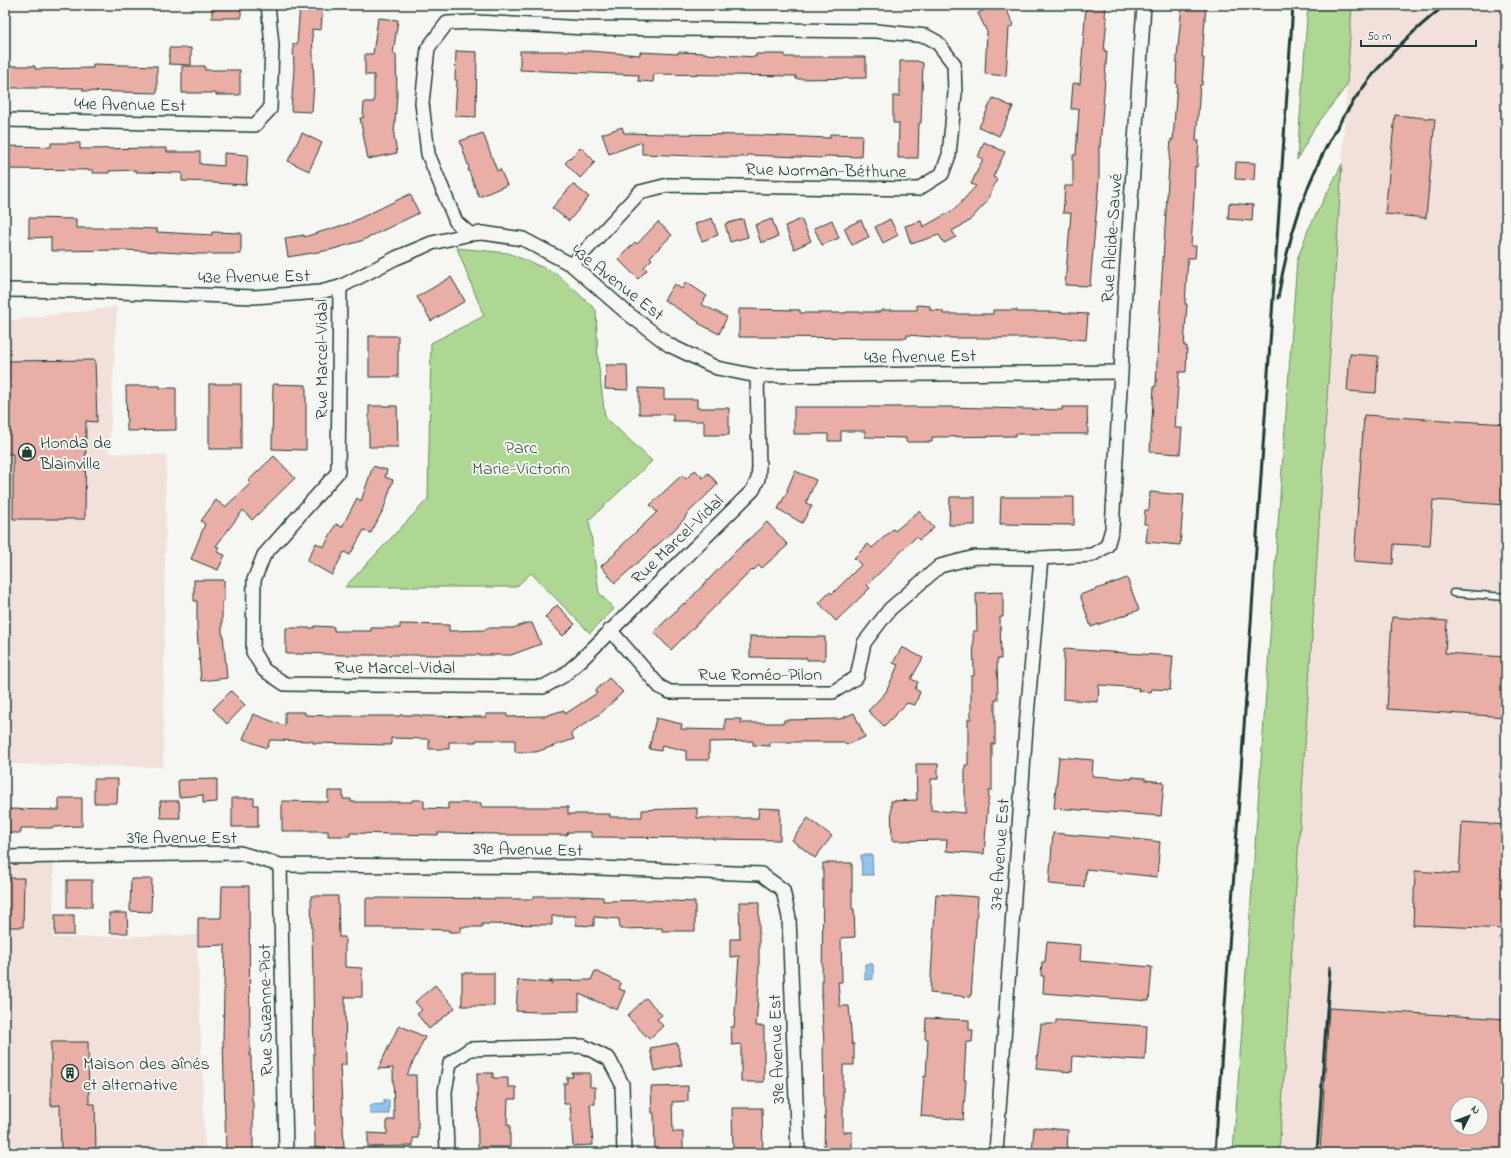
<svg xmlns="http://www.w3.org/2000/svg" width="1511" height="1158" font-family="'Indie Flower',sans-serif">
<rect width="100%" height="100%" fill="#f6f6f2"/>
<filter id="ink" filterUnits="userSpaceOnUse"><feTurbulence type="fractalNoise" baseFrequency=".025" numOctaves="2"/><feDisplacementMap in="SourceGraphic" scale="8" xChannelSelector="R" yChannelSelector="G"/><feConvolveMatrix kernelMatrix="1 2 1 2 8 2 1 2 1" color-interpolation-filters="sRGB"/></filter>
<g filter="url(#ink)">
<!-- built -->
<g fill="#f2e0db" fill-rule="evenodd">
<path d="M1352,5H1506V1153H1279ZM1457,1104H1481V1128H1457Z"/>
<polygon points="117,307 109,453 166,455 163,767 5,764 5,321"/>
<polygon points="54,864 53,938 197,935 205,1153 5,1153 5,865"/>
</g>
<!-- green -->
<g fill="#afd794" stroke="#678a64">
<polygon points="1308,5 1352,5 1347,85 1313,130 1297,160"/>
<polygon points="1342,164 1279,1153 1233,1153 1297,260 1308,230"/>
<polygon points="457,248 508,253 556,273 596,310 598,360 605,417 652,461 589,520 599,593 614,609 590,633 531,573 516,587 345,587 428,499 431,343 484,316"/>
</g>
<!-- water -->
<g fill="#93c4ef" stroke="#658ea4">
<polygon points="861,855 872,855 873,875 862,875"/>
<polygon points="865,964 873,964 873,979 865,980"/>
<polygon points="384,1100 389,1100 389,1114 370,1114 370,1105 384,1104"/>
</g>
<!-- building -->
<g fill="#e9aea6" stroke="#1f3d34" fill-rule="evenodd">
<rect x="212" y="5" width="29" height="13"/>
<polygon points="300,5 323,5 321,30 312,29 314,83 312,112 291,111 294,69 293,44 297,44"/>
<polygon points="996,5 1004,5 1014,25 1009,28 1006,76 985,74 987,32 978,13"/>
<polygon points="1086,5 1106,5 1105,17 1107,18 1104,51 1107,51 1100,147 1099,146 1099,179 1090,286 1065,285 1071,213 1063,213 1065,186 1073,186 1073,155 1076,155 1079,109 1071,109 1073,83 1080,84"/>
<polygon points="1182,5 1206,5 1202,58 1204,58 1202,85 1200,85 1196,141 1199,141 1197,167 1195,166 1194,197 1191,246 1196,246 1195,258 1188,258 1185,304 1187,304 1184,346 1187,346 1186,372 1179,372 1175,428 1182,428 1180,454 1150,452 1154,386 1156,386 1158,339 1169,165 1171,139 1173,140 1177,84 1176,84 1177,57"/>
<polygon points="378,18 398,20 393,54 396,54 397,94 394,136 397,153 368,159 360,118 363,118 364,102 374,102 374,75 365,75 365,54 373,54"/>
<polygon points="169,48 191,48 191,65 169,64"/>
<polygon points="456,51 477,52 476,117 455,116 457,80 455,80"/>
<polygon points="520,51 589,51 640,55 640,52 678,54 678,52 706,53 706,54 756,57 756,54 785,54 785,57 866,57 866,78 796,79 796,76 654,74 653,82 638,81 639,75 520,70"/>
<polygon points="900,61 917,61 923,63 921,123 919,123 918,158 898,158 899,123 893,123 893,96 900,96"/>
<polygon points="93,64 157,66 157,93 83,91 83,88 5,88 5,66 35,66 35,69 93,68"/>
<polygon points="182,66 205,66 205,70 240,70 240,95 216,95 216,93 182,93"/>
<polygon points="993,98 1013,107 999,136 979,127"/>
<polygon points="1395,115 1435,119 1426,218 1385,214"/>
<polygon points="622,127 624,133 663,134 755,135 830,138 830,134 862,135 861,157 825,156 825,158 747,155 747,157 718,157 642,154 642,142 609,154 602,134"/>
<polygon points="302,133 322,143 309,171 288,161"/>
<polygon points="483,133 497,171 500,169 507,185 479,197 468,169 469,168 460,141"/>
<polygon points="984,142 1005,152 993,177 997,179 986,203 968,222 952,231 956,237 944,243 939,235 911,244 905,226 921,221 923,227 955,209 976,186 971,184 983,159 978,157"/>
<polygon points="51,143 80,143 80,149 167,148 167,152 200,152 200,164 224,166 224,153 248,155 246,185 213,183 213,182 182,181 182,173 136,172 136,170 109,171 109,173 93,173 93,170 5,169 5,146 51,147"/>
<polygon points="581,147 595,162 580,178 565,163"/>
<polygon points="1236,162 1255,163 1254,180 1235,179"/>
<polygon points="573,184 589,197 569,221 552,208"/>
<polygon points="410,194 419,213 361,241 330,250 288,257 285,238 304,235 304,237 350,223"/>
<polygon points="1229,203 1253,205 1252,221 1228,219"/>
<polygon points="29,218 76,219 76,228 131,228 157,229 157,232 212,235 212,232 241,233 241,254 200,254 123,250 51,251 51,237 29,238"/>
<polygon points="712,218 718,235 702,241 695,224"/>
<polygon points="743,219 748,237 730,242 725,224"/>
<polygon points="772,219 778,237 761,243 755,225"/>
<polygon points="801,219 811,241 794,249 785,226"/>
<polygon points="890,219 898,235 883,243 875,227"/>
<polygon points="832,220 839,238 822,245 814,228"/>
<polygon points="861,220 869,237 852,245 844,228"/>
<polygon points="658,222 672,235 650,257 652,259 644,267 647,270 638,279 618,259 635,242 637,244"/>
<polygon points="451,277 465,301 431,321 417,297"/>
<polygon points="686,282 707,296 701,304 727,317 719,334 698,323 699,322 664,300 674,284 682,289"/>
<polygon points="917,305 930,306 930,310 943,311 943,314 993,314 993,310 1017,310 1017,312 1053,312 1088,314 1086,340 1060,338 945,338 907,335 907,338 739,337 739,309 800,310 800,313 846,313 846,312 881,312 881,310 917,310"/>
<rect x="369" y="336" width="29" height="41"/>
<polygon points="1350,354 1378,356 1376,393 1347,391"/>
<polygon points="95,360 97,422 86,421 85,519 13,519 13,454 5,454 5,361"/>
<polygon points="606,365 627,365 628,390 605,389"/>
<rect x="209" y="384" width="32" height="65"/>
<polygon points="273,384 306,385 306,450 272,449"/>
<polygon points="126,386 160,386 160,388 176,388 176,430 127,431"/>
<polygon points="639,388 664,389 664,399 697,399 697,408 729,408 729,435 704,435 704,421 673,421 673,414 639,414"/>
<polygon points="369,406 397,406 398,447 369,447"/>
<polygon points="794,407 948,407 1062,410 1062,407 1087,407 1088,434 1015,434 1015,436 932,437 932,442 906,442 906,438 865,437 865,431 841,431 841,441 828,441 828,434 794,434"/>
<polygon points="1364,415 1506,424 1506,505 1433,500 1430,546 1394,544 1393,564 1354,561"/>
<polygon points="274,456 295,478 252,520 243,510 216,546 219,547 217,552 225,555 218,570 191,559 205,524 201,521 216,500 225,507 251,483 248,481"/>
<polygon points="373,466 387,470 385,477 393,480 384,508 371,533 364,530 350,555 344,552 332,575 307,561 316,543 324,547 336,524 342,527 357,498 361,501"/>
<polygon points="695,470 703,478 708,473 718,484 685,516 686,517 674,530 615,583 601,566 616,553 615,552 657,512 650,505 682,475 686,479"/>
<polygon points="795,471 816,480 806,503 812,506 802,523 778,509 788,490 787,490"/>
<polygon points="1150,492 1184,495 1180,545 1146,542 1148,524 1144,524 1145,510 1149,510"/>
<polygon points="950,497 975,497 975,525 949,525"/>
<polygon points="1001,497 1074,497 1074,525 1000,524"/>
<polygon points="919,511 934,528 919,540 916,537 867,585 870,588 836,621 819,603 830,592 832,594 861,565 854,558 868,544 872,548 893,529 895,531"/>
<polygon points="767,522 788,545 762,568 759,565 754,570 753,569 671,650 654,632 684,603 685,604 736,551"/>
<polygon points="1127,578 1139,610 1091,627 1080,595"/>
<polygon points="194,580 224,580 224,601 222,601 222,634 223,634 227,678 201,681 197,630 197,601 194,601"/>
<polygon points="1003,592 1003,617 1000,617 1001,659 997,659 998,700 995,700 995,744 992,744 992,790 989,790 984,854 946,851 947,840 892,841 891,801 917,800 916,764 938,764 938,779 931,779 931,810 965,813 965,765 968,765 968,719 971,719 971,676 974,676 973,631 977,631 976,593"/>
<polygon points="557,605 575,624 563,636 545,617"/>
<polygon points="1392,617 1447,621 1445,653 1506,657 1506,717 1387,709"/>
<polygon points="527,623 532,623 541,644 511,655 342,655 305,653 305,654 286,654 286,628 314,628 314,626 334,627 334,631 371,631 371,628 400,628 400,624 449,625 449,631 486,630 486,628 513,628"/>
<polygon points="750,636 825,637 825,660 807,660 807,658 750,657"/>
<polygon points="902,647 923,658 911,679 918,682 915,689 920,692 915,705 907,703 884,726 868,711 886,692 898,665 893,663"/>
<polygon points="1064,649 1173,656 1170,690 1152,689 1151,692 1138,691 1139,688 1099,685 1098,702 1063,699"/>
<polygon points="609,678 623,692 601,713 571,733 574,739 536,752 515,752 515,740 476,740 476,742 449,742 449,749 429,749 429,739 391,738 391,745 313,743 313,741 270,740 267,748 243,739 253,714 285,726 285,712 305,712 305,715 334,716 400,716 400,715 420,715 420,716 486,717 486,714 507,714 507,717 545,716 564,710 565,714 597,693 595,691"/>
<polygon points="231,691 245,705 227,724 213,709"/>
<polygon points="854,713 865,737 846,745 844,742 770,742 770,746 753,745 753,741 709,742 709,760 686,760 686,751 662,745 661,751 649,749 656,718 682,724 681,729 725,730 725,719 741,719 741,723 784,723 784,720 840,719"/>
<polygon points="1059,757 1093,760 1092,776 1132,779 1132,777 1145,778 1145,780 1164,782 1161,816 1054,808"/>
<polygon points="94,779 118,779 117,803 94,803"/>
<polygon points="217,779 217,802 203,803 203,795 179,797 178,780"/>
<polygon points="328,791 343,791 343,799 351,799 351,802 412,802 412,800 424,800 424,808 448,809 448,803 481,803 481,807 568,807 568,814 610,814 610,817 642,817 642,810 697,808 697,818 758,818 759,808 780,809 780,840 713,839 713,838 591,837 591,832 568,832 567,835 499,835 499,834 438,833 438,835 350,833 350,836 328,836 328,831 282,831 282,801 328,802"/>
<polygon points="59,798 82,798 82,826 52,827 52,828 21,828 21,833 5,833 5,809 59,810"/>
<polygon points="232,798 254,798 254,805 258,805 258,827 232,827"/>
<polygon points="160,801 179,801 180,818 161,818"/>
<polygon points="808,818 832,836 815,858 792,840"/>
<polygon points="1462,822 1506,825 1506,929 1413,925 1415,871 1459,874"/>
<polygon points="1053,833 1109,838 1110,836 1160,842 1157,877 1086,869 1084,887 1049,884"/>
<polygon points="823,863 852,863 852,909 854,909 855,937 841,938 842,982 838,982 840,1006 849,1006 852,1044 854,1044 854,1065 843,1065 843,1132 852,1132 852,1152 824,1151 825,1108 824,1108 823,1044 824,1044 821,996 822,996"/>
<polygon points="5,878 24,878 23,927 5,927"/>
<polygon points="131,879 152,879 151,912 130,911"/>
<rect x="67" y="880" width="25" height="27"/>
<polygon points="222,886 249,886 250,1056 251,1056 252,1101 253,1101 253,1153 226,1153 223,1040 225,945 198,946 198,918 221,918"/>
<polygon points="936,894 978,897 971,997 930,993"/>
<polygon points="311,896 338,896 339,937 345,937 345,967 362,968 362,997 345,997 346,1065 340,1065 344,1148 315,1148 313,974"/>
<polygon points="534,896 578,896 603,897 603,901 651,900 695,902 695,931 662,931 662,928 620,929 619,919 594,917 594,926 576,925 576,916 552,916 552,925 482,924 482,927 461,927 461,932 449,932 449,930 407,929 407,928 366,928 366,898 534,899"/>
<polygon points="739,902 759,902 759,984 756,1026 764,1026 764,1082 741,1082 741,1044 732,1045 731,1027 734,1027 739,956 730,957 730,939 740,939"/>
<polygon points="109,913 127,913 128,933 110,933"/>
<rect x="55" y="915" width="19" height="20"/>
<polygon points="1047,942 1081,945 1080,961 1152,967 1149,1001 1043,993 1044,976 1041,976 1042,962 1045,962"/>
<polygon points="595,971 621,983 619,989 625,991 617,1010 579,994 579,1011 536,1012 516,1011 518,980 553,983 549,981 591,980"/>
<rect x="462" y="973" width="32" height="33"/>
<polygon points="435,985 455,1008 429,1029 417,1014 422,1010 415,1002"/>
<polygon points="646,998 662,1015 657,1019 663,1026 649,1039 627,1016"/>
<path d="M1329,1008L1506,1019V1153H1320ZM1457,1104H1481V1128H1457Z"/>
<polygon points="926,1018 969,1020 969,1030 973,1030 972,1042 966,1042 964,1080 966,1080 963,1120 921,1116 924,1076 926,1077 928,1039 925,1039"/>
<polygon points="1056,1020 1147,1026 1145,1060 1126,1059 1126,1060 1073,1056 1072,1072 1036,1069 1041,1024 1056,1024"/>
<polygon points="399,1025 425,1037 407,1075 416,1075 417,1120 418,1120 418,1138 413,1138 413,1146 368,1147 368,1133 387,1134 387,1120 394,1120 393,1068 378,1069"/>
<polygon points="51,1042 88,1042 89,1104 95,1104 96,1153 61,1153 60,1105 51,1106"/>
<polygon points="677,1043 682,1065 655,1071 650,1048"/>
<polygon points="477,1073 493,1073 493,1078 508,1078 508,1087 516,1087 516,1099 508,1099 507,1125 510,1125 510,1147 478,1147"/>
<polygon points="572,1073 590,1073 590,1087 595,1087 595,1104 590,1104 593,1145 573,1146 570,1104 564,1104 564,1083 567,1083 567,1077 573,1077"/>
<polygon points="688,1086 688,1101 672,1102 673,1132 683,1132 683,1153 655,1153 654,1113 652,1113 651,1087"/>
<polygon points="732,1108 762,1108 763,1153 733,1153"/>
<polygon points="1034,1127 1068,1130 1067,1153 1032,1153"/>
</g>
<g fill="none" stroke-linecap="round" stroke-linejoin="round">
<!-- lane casing -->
<g stroke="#1f3d34" stroke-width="9">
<polyline id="lane" points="1453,593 1506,597"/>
</g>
<!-- street casing -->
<g stroke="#1f3d34" stroke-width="16">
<g id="street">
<polyline points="5,120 255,125 270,109 272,45 268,5"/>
<polyline points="470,234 456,222 428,154 422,103 428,48 447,23 477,22 585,28 876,31 926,36 937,42 954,64 955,93 949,155 942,174 918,189 668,185 640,192 572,265"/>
<polyline points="340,287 338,472 264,555 254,580 253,652 264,670 285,684 543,687 563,676 581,660 753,490 758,479 759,467 757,376"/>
<polyline points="5,290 91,291 254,297 320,292 340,287 396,258 432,243 470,234 483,233 523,239 572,265 626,312 669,345 717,368 757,376 1121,372"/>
<polyline points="610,630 660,687 670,692 833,692 857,677 864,643 890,609 940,566 975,557 1041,558 1092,555 1107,546 1112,529 1121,372 1124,307 1144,5"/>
<polyline points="5,857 240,853 280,865 571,867 761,874 783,890 789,918 798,1153"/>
<polyline points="280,865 286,1153"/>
<polyline points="447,1153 445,1092 450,1063 470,1049 583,1046 609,1059 622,1084 624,1153"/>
<polyline points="996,1153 1026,727 1041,558"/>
</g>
</g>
<!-- lane -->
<use href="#lane" stroke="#f6f6f2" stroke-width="6"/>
<!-- street -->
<use href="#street" stroke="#f6f6f2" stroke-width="13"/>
<!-- rail -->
<g stroke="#1f3d34" stroke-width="3">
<path d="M1278,298C1291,217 1320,142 1371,77C1392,50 1418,27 1445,5"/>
<polyline points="1215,1153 1293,5"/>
<polyline points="1317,1153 1330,967"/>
</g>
</g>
</g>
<!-- icons -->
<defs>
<g id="shop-ring" transform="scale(0.9)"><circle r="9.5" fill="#f6f6f2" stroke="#1f3d34" stroke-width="1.5"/><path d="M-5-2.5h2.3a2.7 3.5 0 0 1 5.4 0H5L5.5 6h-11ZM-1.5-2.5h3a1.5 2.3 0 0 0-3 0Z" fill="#1f3d34"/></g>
<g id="building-ring" transform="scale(0.9)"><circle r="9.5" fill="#f6f6f2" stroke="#1f3d34" stroke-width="1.5"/><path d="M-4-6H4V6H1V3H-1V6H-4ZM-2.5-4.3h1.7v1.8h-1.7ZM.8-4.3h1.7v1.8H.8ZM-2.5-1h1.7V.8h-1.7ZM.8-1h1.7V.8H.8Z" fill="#1f3d34"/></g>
</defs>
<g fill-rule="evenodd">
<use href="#shop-ring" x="27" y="452"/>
<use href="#building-ring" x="70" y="1073"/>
</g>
<g text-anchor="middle" stroke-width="4" stroke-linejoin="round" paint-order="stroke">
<!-- street labels -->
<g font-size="18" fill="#1f3d34" stroke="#f6f6f2">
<text transform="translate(130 104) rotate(1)" y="6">44e Avenue Est</text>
<text transform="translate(826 170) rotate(1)" y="6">Rue Norman-Béthune</text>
<text transform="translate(1111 238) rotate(-86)" y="6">Rue Alcide-Sauvé</text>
<text transform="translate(254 276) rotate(-1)" y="6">43e Avenue Est</text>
<text transform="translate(618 282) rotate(38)" y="6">43e Avenue Est</text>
<text transform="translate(920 356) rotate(-1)" y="6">43e Avenue Est</text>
<text transform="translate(321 359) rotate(-90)" y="6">Rue Marcel-Vidal</text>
<text transform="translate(677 539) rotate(-44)" y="6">Rue Marcel-Vidal</text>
<text x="395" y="673">Rue Marcel-Vidal</text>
<text x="760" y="680">Rue Roméo-Pilon</text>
<text x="182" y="843">39e Avenue Est</text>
<text transform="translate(528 849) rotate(1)" y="6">39e Avenue Est</text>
<text transform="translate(999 854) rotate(-86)" y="6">37e Avenue Est</text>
<text transform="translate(265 1010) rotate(-91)" y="6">Rue Suzanne-Piot</text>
<text transform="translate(776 1049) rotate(-92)" y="6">39e Avenue Est</text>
</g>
<!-- poi labels -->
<g font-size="18" fill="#1f3d34" stroke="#f6f6f2" text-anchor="start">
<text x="40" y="448">Honda de<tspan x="40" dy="21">Blainville</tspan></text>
<text x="83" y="1069">Maison des aînés<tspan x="83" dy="21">et alternative</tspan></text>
</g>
<!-- park labels -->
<g font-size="18" fill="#3c5c47" stroke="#f6f6f2">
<text x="521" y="453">Parc<tspan x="521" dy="21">Marie-Victorin</tspan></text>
</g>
</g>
<!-- margin -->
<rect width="1511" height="1158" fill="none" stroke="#f6f6f2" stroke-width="20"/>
<rect x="10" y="10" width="1491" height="1138" fill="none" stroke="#1f3d34" stroke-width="1.5" filter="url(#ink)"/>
<!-- north arrow -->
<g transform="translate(1469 1116) rotate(47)"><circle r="19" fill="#f6f6f2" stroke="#a0aca6"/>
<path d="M0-3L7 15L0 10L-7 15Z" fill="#1f3d34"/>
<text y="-6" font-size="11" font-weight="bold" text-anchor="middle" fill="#1f3d34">N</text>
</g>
<!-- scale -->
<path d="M1361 40v6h115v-6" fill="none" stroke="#1f3d34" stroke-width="2"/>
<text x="1367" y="40" font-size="12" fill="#1f3d34" stroke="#f6f6f2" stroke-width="3" paint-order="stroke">50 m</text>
</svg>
